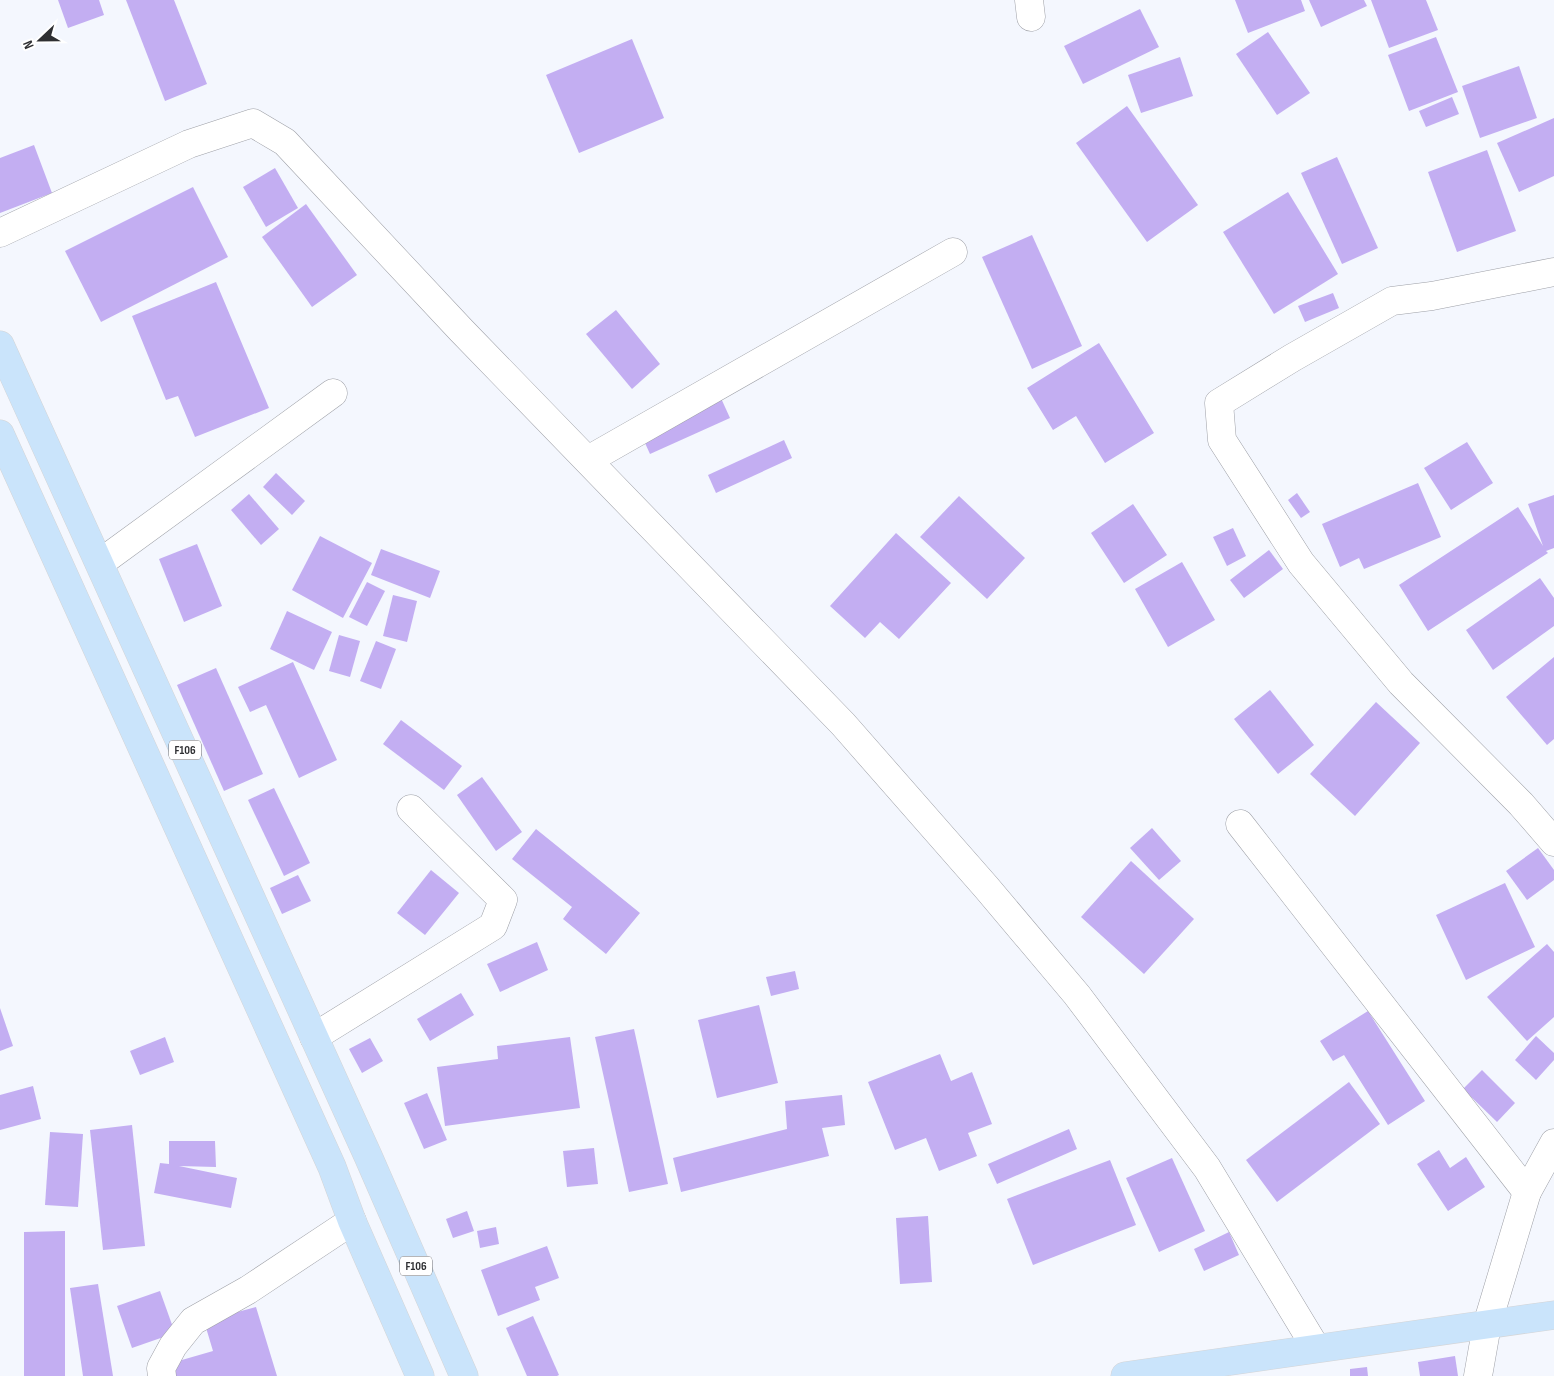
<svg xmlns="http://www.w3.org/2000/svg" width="1554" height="1376" font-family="'Sofia Sans Condensed',sans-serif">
<rect width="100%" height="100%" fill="#f4f7fe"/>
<!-- building -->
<g fill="#c3aef2">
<polygon points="58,0 99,0 104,15 68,28"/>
<polygon points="126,0 174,0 207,84 165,101"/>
<polygon points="1235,0 1301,0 1305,11 1248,33"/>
<polygon points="1309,0 1364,0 1367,6 1321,27"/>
<polygon points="1371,0 1426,0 1438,30 1389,48"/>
<polygon points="1140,9 1159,47 1083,84 1064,46"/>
<polygon points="1268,32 1310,93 1277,115 1236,54"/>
<polygon points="1436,37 1458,92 1409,111 1388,55"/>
<polygon points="632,39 664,118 579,153 546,75"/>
<polygon points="1180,57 1193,96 1141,113 1128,75"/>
<polygon points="1519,66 1537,118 1480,138 1462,86"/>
<polygon points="1452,97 1459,114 1426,127 1419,111"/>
<polygon points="1127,106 1198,205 1147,242 1076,143"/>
<polygon points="1554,118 1554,176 1519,192 1497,143"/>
<polygon points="34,145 52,193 0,213 0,158"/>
<polygon points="1487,150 1516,231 1457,252 1428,172"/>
<polygon points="1337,157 1378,248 1342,264 1301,173"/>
<polygon points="275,168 298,208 266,227 243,187"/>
<polygon points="193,187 228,257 101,322 65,251"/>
<polygon points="1288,192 1338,274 1274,314 1223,232"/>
<polygon points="306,204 357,275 312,307 262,237"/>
<polygon points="1032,235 1082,346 1032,369 982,257"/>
<polygon points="216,282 269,408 195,437 178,396 166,400 132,316"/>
<polygon points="1333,293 1339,308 1305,322 1298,306"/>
<polygon points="616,310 660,364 632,389 586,334"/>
<polygon points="1099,343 1154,433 1105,463 1076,416 1053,430 1027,388"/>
<polygon points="720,396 730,418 650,454 640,432"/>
<polygon points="784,440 792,458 716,493 708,475"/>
<polygon points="1467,442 1493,483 1451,510 1424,468"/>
<polygon points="276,473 305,501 292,515 263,487"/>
<polygon points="1418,483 1441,537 1364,569 1359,558 1340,567 1322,524"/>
<polygon points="1297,493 1310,512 1301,518 1288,500"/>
<polygon points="249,494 279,529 261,545 231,510"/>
<polygon points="1554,495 1554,548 1546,551 1548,553 1428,631 1399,585 1518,507 1543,546 1528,504"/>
<polygon points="959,496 1025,558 987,599 920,537"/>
<polygon points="1133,504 1167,555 1124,583 1091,533"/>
<polygon points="1233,528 1246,556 1227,566 1213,537"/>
<polygon points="896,533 951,583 899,639 880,622 865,638 830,606"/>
<polygon points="320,536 372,563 343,618 292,590"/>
<polygon points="197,544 222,606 184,622 159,559"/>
<polygon points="381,549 440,571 430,598 371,575"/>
<polygon points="1269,550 1283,569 1244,598 1230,580"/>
<polygon points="1182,562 1215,620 1168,647 1135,589"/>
<polygon points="1540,578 1554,598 1554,626 1493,670 1466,630"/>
<polygon points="367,582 385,591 367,626 349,617"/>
<polygon points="393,595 417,601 407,642 383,636"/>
<polygon points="287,611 332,632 314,670 270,649"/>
<polygon points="339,635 360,641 350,677 329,671"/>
<polygon points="376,641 396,649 381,689 360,681"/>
<polygon points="1554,657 1554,739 1547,745 1506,697"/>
<polygon points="293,662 337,760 299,778 266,705 250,712 238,687"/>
<polygon points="216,668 263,774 224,791 177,685"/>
<polygon points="1270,690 1314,745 1278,774 1234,719"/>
<polygon points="1376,702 1420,743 1355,816 1310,774"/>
<polygon points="401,720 462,766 444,790 383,744"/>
<polygon points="482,777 522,832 496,851 457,795"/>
<polygon points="274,788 310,863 284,876 248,800"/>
<polygon points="1152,828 1181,861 1159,880 1130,848"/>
<polygon points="536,829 640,913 606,954 563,919 572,907 512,859"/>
<polygon points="1538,848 1554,870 1554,880 1527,900 1506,871"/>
<polygon points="1131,861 1194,919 1144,974 1081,917"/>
<polygon points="431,870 459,893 425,935 397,913"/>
<polygon points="298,875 311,901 282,914 270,888"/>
<polygon points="1505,883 1535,947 1466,980 1436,915"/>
<polygon points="537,942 548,970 500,992 487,964"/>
<polygon points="1547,944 1554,952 1554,1017 1527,1041 1487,997"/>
<polygon points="795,971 799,989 771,996 766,977"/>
<polygon points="461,993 474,1015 430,1041 417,1019"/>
<polygon points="759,1005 778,1083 717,1098 698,1020"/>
<polygon points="0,1008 13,1046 0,1051"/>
<polygon points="1368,1011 1425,1101 1388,1125 1344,1055 1333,1061 1320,1041"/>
<polygon points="634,1029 668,1184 629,1192 595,1037"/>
<polygon points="1536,1036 1554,1053 1554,1060 1536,1080 1515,1060"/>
<polygon points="165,1037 174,1062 140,1075 130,1051"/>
<polygon points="570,1037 580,1108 445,1126 437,1067 498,1059 497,1046"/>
<polygon points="370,1038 383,1061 362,1073 349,1049"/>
<polygon points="940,1054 951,1081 972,1072 992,1124 968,1133 977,1156 939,1171 926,1138 895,1150 868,1082"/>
<polygon points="1482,1070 1515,1103 1497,1122 1463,1089"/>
<polygon points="1349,1082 1380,1124 1277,1202 1246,1160"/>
<polygon points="33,1086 41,1119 0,1130 0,1095"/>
<polygon points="427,1093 447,1140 424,1149 404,1103"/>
<polygon points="842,1095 845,1125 822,1128 829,1156 681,1192 673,1158 787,1129 785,1101"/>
<polygon points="132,1125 145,1246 103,1250 90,1130"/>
<polygon points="1069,1129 1077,1149 997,1184 988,1164"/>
<polygon points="50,1132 83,1134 78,1207 45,1205"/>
<polygon points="169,1141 215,1141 216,1167 179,1166 237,1178 231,1208 154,1193 160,1163 169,1164"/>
<polygon points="594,1148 598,1184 567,1187 563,1151"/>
<polygon points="1439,1150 1450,1168 1466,1157 1485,1187 1448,1211 1417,1164"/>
<polygon points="1172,1158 1205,1231 1159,1252 1126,1178"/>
<polygon points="1110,1160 1136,1225 1033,1265 1007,1199"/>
<polygon points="467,1211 474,1231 453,1238 446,1219"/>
<polygon points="928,1216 932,1282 900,1284 896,1218"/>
<polygon points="496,1227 499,1244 480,1248 477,1231"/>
<polygon points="65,1231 65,1376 24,1376 24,1232"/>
<polygon points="1229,1232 1239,1255 1204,1271 1194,1249"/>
<polygon points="547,1246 559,1278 535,1287 540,1300 498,1316 481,1270"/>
<polygon points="98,1284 113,1376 83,1376 70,1288"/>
<polygon points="160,1291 175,1333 132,1348 117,1306"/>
<polygon points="256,1307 277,1376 172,1376 168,1364 213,1351 204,1321"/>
<polygon points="533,1316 559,1375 557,1376 527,1376 506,1328"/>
<polygon points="1455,1356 1458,1376 1420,1376 1418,1362"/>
<polygon points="1367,1367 1368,1376 1350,1376 1350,1369"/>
</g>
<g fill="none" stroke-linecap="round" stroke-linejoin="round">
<!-- minor casing -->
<g stroke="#9ea0a7" stroke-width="29">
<g id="minor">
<polyline points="1029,0 1031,17"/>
<polyline points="0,233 189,144 253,123 285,142 461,330 843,724 986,887 1077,995 1207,1168 1316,1348"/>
<polyline points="1554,272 1432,296 1392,301 1292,358 1219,403 1222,440 1301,563 1401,683 1521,804 1554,842"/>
<polyline points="588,460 953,252"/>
<polyline points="100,563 333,393"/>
<polyline points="1240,824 1527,1192"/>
<polyline points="314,1037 493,926 503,900 411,809"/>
<polyline points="162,1376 161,1368 173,1346 193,1321 248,1290 352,1221"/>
<polyline points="1478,1376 1487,1325 1527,1192 1554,1143"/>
</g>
</g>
<!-- major casing -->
<g stroke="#d5d5d6" stroke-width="29">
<g id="major">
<polyline points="0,345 368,1156 464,1376"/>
<polyline points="0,434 332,1167 352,1221 420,1376"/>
<polyline points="1125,1376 1554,1315"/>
</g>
</g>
<!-- minor -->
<use href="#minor" stroke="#fff" stroke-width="28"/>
<!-- major -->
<use href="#major" stroke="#cae4fb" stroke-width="28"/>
</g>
<g text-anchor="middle" stroke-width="4" stroke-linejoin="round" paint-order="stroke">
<!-- shield labels -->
<g fill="#fff" stroke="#6d6d70" stroke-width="1">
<rect x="169" y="740.5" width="32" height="19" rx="4"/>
<rect x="400" y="1256.5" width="32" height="19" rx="4"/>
</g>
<g font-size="12" font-weight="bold" fill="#2e2f32">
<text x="185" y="754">F106</text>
<text x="416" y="1270">F106</text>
</g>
</g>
<!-- north arrow -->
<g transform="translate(40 40) rotate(248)" stroke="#ffffff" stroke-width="4" paint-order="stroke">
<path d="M0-4L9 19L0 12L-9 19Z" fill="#2e2f32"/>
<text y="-8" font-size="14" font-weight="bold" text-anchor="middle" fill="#2e2f32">N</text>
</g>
</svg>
